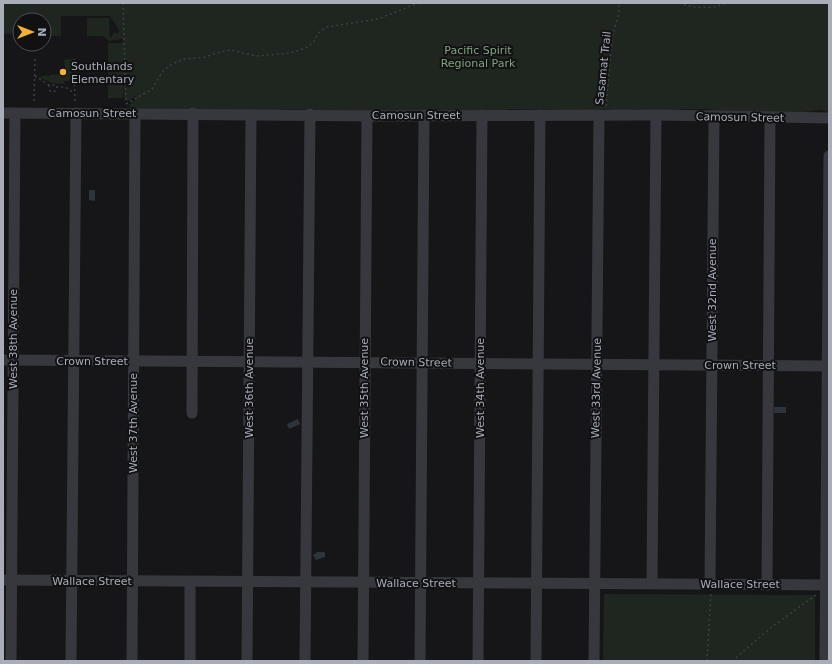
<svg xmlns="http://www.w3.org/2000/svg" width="832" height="664" font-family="'DejaVu Sans',sans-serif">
<rect width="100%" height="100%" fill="#161618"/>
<!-- green -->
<g fill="#1e261f">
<polygon points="3,3 829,3 829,112 820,110 785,114 733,115 708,109 681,109 673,112 638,109 611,112 610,109 598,109 598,111 509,109 493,113 484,111 444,110 388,112 283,109 270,113 136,109 130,107 129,105 136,99 136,96 128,101 124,98 124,83 123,98 108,98 108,43 122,43 123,39 109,41 103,36 87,36 87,18 109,18 110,37 111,38 113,33 119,33 119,30 110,16 61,16 61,36 44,36 44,20 20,20 20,33 3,34"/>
<polygon points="69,59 72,60 72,77 70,81 64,81 65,84 52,83 39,77 47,75 49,77 50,75 60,74 65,67 64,60"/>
<polygon points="604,594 815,595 815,661 603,661"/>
</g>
<!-- water -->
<g fill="#2c353c">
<polygon points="89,190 95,190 95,201 89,200"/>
<rect x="774" y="407" width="12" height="6"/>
<polygon points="298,419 300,424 289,429 287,424"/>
<polygon points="317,552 325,552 325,557 316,560 313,555"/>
</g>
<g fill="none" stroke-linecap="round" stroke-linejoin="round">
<!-- path -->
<g stroke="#3d3f44" stroke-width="1.5" stroke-dasharray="2 3" stroke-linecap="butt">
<polyline points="123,3 126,103"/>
<polyline points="433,3 441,3"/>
<path d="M679,3C694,8 711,10 726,3"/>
<polyline points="74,59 75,102"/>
<polyline points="35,76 49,85 56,85 57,87 65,87 74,93"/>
<polyline points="49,85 50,91 52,92 55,91 57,87"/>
<polyline points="34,101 35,59"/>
<polyline points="126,104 152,89 163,71 172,64 184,59 205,57 217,53 231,50 256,56 291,53 308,47 314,41 318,33 327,27 378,19 413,5 423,3"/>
<polyline points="606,106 612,38 619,13 619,3"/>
<polyline points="707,661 711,593"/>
<polyline points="732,661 773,626 816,595"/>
</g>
<!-- minor -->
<g stroke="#37383d" stroke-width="11">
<polyline points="3,113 375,116 656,115 829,118"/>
<polyline points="3,360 829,366"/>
<polyline points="192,413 193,113"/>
<polyline points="3,580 829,585"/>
<polyline points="652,583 656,115"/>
<polyline points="710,584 714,117"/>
<polyline points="767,585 770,118"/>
<polyline points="11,661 15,113"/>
<polyline points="71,661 76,113"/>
<polyline points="132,661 135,114"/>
<polyline points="190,661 190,582"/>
<polyline points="247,661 251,115"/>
<polyline points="305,661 310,114"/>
<polyline points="363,661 367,116"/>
<polyline points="420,661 424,115"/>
<polyline points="478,661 482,115"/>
<polyline points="536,661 540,115"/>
<polyline points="594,661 599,115"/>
<polyline points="825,661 829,156"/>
</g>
</g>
<!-- markers -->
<circle fill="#f2b134" stroke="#111113" stroke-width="1.5" cx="63" cy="72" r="4"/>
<g text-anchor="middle" stroke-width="4" stroke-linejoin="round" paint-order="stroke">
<!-- park labels -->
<g font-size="11" fill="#7fa381" stroke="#111113">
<text x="478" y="54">Pacific Spirit<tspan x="478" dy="13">Regional Park</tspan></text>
</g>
<!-- poi labels -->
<g font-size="11" fill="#a8adb8" stroke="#111113" text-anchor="start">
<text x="71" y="70">Southlands<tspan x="71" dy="13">Elementary</tspan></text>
</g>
<!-- street labels -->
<g font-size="11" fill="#a8adb8" stroke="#111113">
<text transform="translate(603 68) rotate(-84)" y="4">Sasamat Trail</text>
<text x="92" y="117">Camosun Street</text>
<text x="416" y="119">Camosun Street</text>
<text transform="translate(740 117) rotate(1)" y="4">Camosun Street</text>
<text transform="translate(712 290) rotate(-90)" y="4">West 32nd Avenue</text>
<text transform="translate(13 339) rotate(-90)" y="4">West 38th Avenue</text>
<text x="92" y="365">Crown Street</text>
<text transform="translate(416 362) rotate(1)" y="4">Crown Street</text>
<text x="740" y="369">Crown Street</text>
<text transform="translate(249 388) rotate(-90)" y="4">West 36th Avenue</text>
<text transform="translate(364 388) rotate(-90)" y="4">West 35th Avenue</text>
<text transform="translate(480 388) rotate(-90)" y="4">West 34th Avenue</text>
<text transform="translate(596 388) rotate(-89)" y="4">West 33rd Avenue</text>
<text transform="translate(133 423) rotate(-90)" y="4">West 37th Avenue</text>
<text x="92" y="585">Wallace Street</text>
<text x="416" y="587">Wallace Street</text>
<text x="740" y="588">Wallace Street</text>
</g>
</g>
<!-- border -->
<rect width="832" height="664" fill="none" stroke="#a8adb8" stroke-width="8"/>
<!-- north arrow -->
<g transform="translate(32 32) rotate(90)"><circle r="19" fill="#111113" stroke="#4d4f55"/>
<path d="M0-3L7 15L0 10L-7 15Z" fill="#f2b134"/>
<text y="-6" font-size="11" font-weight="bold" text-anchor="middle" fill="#a8adb8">N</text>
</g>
</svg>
